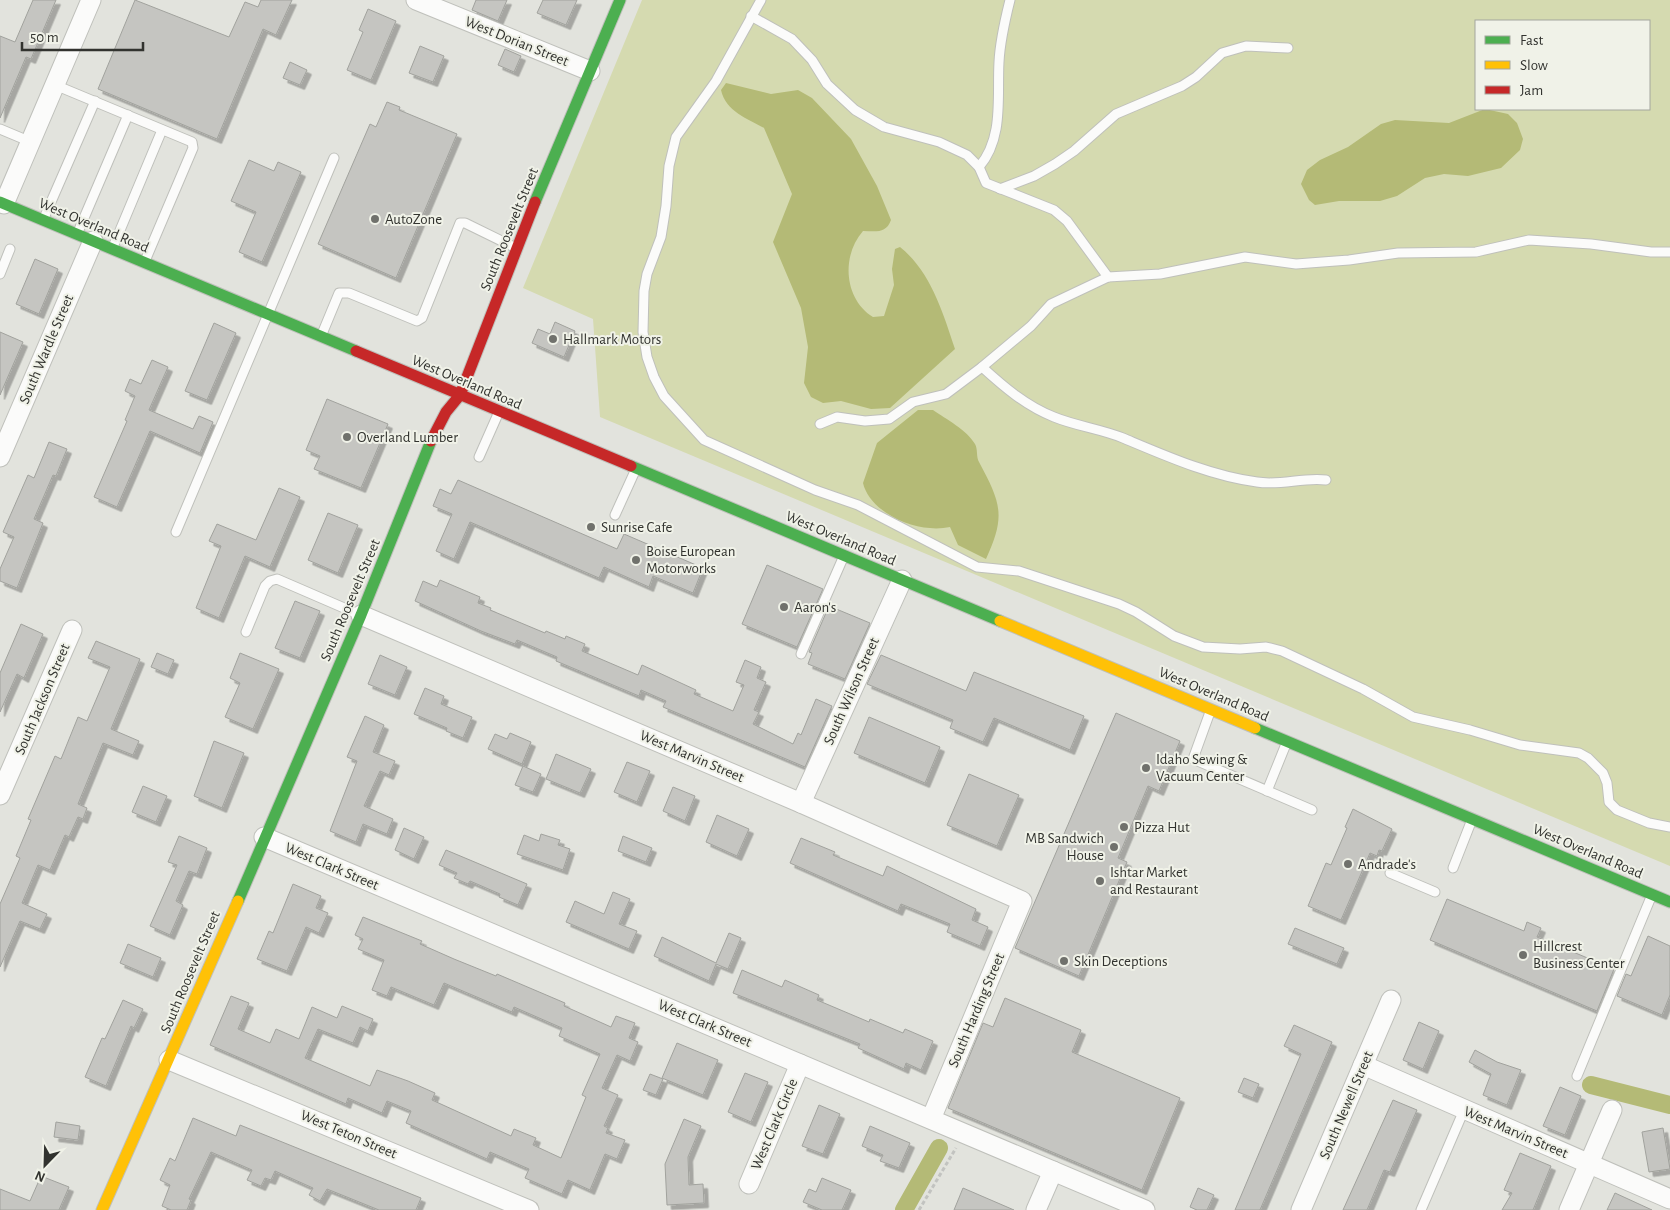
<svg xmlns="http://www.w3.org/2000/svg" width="1670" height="1210" font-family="'Alegreya Sans',sans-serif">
<defs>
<filter id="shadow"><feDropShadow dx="4.5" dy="4.5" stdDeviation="0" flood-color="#0004"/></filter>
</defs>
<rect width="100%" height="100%" fill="#e2e3dd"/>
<!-- green -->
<path fill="#d5dab0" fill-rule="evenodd" d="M642,0H1670V866L600,417L593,319L523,288ZM1476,21H1649V109H1476Z"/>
<!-- water -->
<g fill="#b4ba76">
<path d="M726,83L771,94L798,90L812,98L851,139L877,186L891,220C886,234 876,231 863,231C841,256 844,299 873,317L884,316L894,285L892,269L895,249L900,247C931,272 943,313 955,349L890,408L871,409L841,401L823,403L811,397L804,383L808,347L801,308L773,242L792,194L764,128C747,118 726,112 721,90Z"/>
<polygon points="1485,109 1508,114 1517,123 1523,139 1520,150 1501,168 1468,176 1444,174 1425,178 1397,196 1380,201 1339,201 1315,205 1309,200 1301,184 1307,170 1320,160 1348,147 1381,124 1395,120 1449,123"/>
<path d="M918,410H933C946,419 967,430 975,444C978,449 976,457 979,462C1001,503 1006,516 986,559L958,545L950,527C944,528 937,529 930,528C905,527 869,509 863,483L877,443Z"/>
</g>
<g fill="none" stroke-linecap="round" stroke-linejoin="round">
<!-- canal -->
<g stroke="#b4ba76" stroke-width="18">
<polyline points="1591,1085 1670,1105"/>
<polyline points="904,1210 939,1148"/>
</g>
</g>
<!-- building -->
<g fill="#c5c5c1" stroke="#a1a29d" filter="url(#shadow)">
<polygon points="33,0 56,0 31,59 26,57 0,118 0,36 15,42"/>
<polygon points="135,0 229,37 245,2 258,7 261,0 292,0 276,35 263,29 217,139 98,89"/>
<polygon points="476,0 507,0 498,21 472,10"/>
<polygon points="543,0 577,0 566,25 537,13"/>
<polygon points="368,9 396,21 371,80 347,70 363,32 359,30"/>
<polygon points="420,46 444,56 433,82 409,73"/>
<polygon points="505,49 521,56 514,72 498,65"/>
<polygon points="290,62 307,70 300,85 283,78"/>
<polygon points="387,102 400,107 399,110 457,134 396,278 318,244 370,124 376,127"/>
<polygon points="249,160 274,171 278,162 301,172 262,262 239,252 256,212 231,201"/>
<polygon points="35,259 58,269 39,314 16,304"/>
<polygon points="555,322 575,331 564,357 532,343 538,329 550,334"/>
<polygon points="214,323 236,333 207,400 185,391"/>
<polygon points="0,332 23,342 0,395"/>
<polygon points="152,360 168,367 149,410 193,429 199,416 213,422 200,453 150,431 117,507 94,497 127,421 125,420 135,396 125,391 130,379 141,384"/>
<polygon points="327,399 388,424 361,488 314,469 320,456 306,450"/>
<polygon points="49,442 67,449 56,476 53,475 34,519 43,523 17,588 0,581 0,569 14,537 3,532 28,475 34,478"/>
<polygon points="458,480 617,549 624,534 703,568 693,593 653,576 649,587 604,567 599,578 470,522 454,559 436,551 452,514 433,506 440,489 451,494"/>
<polygon points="279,488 300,497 270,567 245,556 219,618 196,608 221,546 209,541 217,524 256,540"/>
<polygon points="328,513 358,525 338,573 308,560"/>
<polygon points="767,565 823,589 797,647 742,624"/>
<polygon points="440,580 480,597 478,603 491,608 490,610 545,633 546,631 565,639 566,636 585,644 582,651 638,675 642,665 696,690 694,694 733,711 744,685 736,682 745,660 761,667 757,678 766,682 754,710 759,712 753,724 793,744 798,733 801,735 816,699 832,706 805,767 663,707 666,701 641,690 639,696 556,661 557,657 517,640 515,644 481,631 415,601 423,581 437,587"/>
<polygon points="295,601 320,611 300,658 275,648"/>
<polygon points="829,606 870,623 845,679 808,664 812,653 809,652"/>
<polygon points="21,624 43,634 24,678 17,674 0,712 0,673"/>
<polygon points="96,641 140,659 111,729 139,741 133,755 103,743 78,804 87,808 83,819 78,817 69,837 65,835 50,870 38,865 22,903 47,914 40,929 20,921 0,967 0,904 20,858 16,856 31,820 28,819 55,756 61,759 78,717 87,721 110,667 88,658"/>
<polygon points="157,653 174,660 168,674 151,667"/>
<polygon points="240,653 279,669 253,729 225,717 240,683 230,678"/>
<polygon points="380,655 407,667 395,695 368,684"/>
<polygon points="881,655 966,691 974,672 1084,716 1070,750 994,718 983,742 950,728 953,720 867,684"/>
<polygon points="425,688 444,696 441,704 472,717 463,738 446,731 447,728 414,714"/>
<polygon points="1116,713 1180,741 1159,791 1148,786 1118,858 1127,862 1079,976 1015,948"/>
<polygon points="365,716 384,725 373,752 395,761 389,775 380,771 364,806 393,819 387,834 363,824 356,842 330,831 357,761 347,757"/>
<polygon points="869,717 940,747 925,783 854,753"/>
<polygon points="510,733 531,742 522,764 488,749 495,734 507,739"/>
<polygon points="214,741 244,753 222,808 194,796"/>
<polygon points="556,754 591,769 580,793 546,779"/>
<polygon points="627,762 650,771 637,802 614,792"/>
<polygon points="523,766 541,774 533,792 515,785"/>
<polygon points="969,774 1019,795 997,846 947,825"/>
<polygon points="143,786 167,796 156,822 132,812"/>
<polygon points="673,787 695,796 685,821 663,811"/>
<polygon points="1353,809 1392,829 1382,851 1379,850 1377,856 1370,853 1341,920 1308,906 1326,863 1331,865 1347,828 1345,827"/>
<polygon points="717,815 749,829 737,856 706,842"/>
<polygon points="404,828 424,837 414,859 395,850"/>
<polygon points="541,834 560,840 558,845 570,849 563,870 517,854 524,835 539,841"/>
<polygon points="179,836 207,848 197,874 189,871 176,901 183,905 170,935 150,926 177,865 168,862"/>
<polygon points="623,836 652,848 646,862 618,851"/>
<polygon points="801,838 835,852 833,855 883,876 887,866 976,909 972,920 988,927 980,946 947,932 950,924 901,904 898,911 790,863"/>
<polygon points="446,850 527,884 518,905 499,897 500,894 470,881 468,884 454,878 457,873 439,865"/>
<polygon points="293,884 321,896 316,908 328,913 319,933 306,927 287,971 257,959 269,931 273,933"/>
<polygon points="613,892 630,899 619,924 637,931 629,949 566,922 575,901 604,914"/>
<polygon points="1447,899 1524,931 1527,922 1541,928 1537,937 1614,969 1597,1011 1430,940"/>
<polygon points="363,917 422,941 420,944 454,959 496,976 497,974 565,1003 564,1006 611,1027 616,1016 635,1023 629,1038 638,1042 630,1061 617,1055 602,1088 618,1095 604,1126 608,1128 606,1133 625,1140 617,1159 605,1154 590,1190 568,1180 562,1194 525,1178 529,1169 490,1152 487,1159 406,1123 411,1111 387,1101 382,1113 348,1098 346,1104 210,1045 231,996 249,1003 238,1029 270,1043 276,1029 299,1039 312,1007 337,1018 342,1006 373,1019 368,1031 360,1027 353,1043 318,1029 305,1058 370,1086 377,1070 408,1081 435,1093 432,1100 511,1136 514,1129 536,1138 533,1145 561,1158 586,1097 582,1095 600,1054 559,1036 562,1028 514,1007 512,1012 444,983 434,1005 391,987 387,996 372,990 384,960 358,949 363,939 355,935"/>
<polygon points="1295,928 1344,948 1337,964 1288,944"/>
<polygon points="729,933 741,938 728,969 716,964 709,981 654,956 662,937 716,963"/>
<polygon points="1648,936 1670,946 1670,995 1662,1015 1617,996 1626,974 1631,976"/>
<polygon points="128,944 161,958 153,977 120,963"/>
<polygon points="742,970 782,987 785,980 819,995 817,1000 869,1022 870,1019 903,1033 905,1029 933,1041 921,1070 906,1063 904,1069 858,1048 860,1044 733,993"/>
<polygon points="1005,998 1081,1030 1072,1052 1180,1098 1142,1190 948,1108 983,1023 993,1027"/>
<polygon points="123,1000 143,1009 134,1028 131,1026 106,1086 85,1077 102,1038 105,1039"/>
<polygon points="1419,1022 1439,1031 1423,1069 1403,1060"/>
<polygon points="1294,1025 1332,1042 1260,1210 1235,1210 1301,1054 1284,1046"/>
<polygon points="677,1043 718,1060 703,1095 662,1078"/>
<polygon points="1475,1050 1497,1062 1521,1070 1507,1105 1483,1095 1491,1074 1469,1062"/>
<polygon points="745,1073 768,1082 751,1122 728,1112"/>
<polygon points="650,1074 663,1079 656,1095 643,1090"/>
<polygon points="1244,1078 1259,1084 1253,1098 1238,1092"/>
<polygon points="1560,1087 1581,1096 1565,1135 1543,1126"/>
<polygon points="1393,1100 1417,1110 1390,1172 1384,1170 1367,1210 1343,1210"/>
<polygon points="819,1105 840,1114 823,1154 802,1146"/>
<polygon points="193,1118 236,1136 240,1125 421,1198 416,1210 379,1210 327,1189 320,1201 309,1195 313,1188 275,1171 271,1180 265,1178 261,1186 247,1180 252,1170 211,1152 189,1199 191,1200 187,1210 171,1210 162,1206 170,1185 160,1180 170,1158 175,1161"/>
<polygon points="684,1119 701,1126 688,1157 689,1185 703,1184 704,1203 667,1205 665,1164"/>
<polygon points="56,1122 80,1126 78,1140 54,1137"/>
<polygon points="870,1126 910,1143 899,1168 880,1161 883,1155 862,1146"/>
<polygon points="1663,1128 1670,1169 1649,1172 1642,1132"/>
<polygon points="1520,1153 1551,1166 1533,1210 1502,1210 1512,1193 1504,1190"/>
<polygon points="41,1176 69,1187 59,1210 0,1210 0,1189 30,1201"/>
<polygon points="822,1178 851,1190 842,1210 822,1210 803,1202 809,1189 816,1192"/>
<polygon points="963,1188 1014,1210 954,1210"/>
<polygon points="1198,1188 1214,1195 1207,1210 1197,1210 1190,1207"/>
<polygon points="1615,1193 1652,1210 1607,1210"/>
</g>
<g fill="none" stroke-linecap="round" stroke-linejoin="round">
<!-- lane casing -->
<g stroke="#bfc0bb" stroke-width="11">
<g id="lane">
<polyline points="761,0 716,81 676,137 669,166 666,206 661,237 647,274 644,291 643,332 647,357 654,377 664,396 704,440 815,490 858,505 977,567 1019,571 1119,604 1136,612 1174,636 1203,647 1240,649 1266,647 1282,651 1363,689 1413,717 1470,730 1520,745 1579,753 1588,758 1603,773 1607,783 1609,802 1617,810 1649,823 1670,827"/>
<polyline points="751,16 792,39 812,60 827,84 855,110 884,127 939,142 967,155 979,167 986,183 1054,210 1067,221 1108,277"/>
<polyline points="55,85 192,142 193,148 145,261"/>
<polyline points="0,129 31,142"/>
<path d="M979,167C1004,138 997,97 999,62C1000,41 1005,20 1010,0"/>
<polyline points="1000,189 1034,176 1055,164 1074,151 1116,114 1182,86 1196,77 1222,53 1246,46 1288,48"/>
<polyline points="44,218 95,101"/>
<polyline points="78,232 128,115"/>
<polyline points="113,247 162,130"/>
<polyline points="0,274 10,249"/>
<polyline points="322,334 339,293 349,293 417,321 422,318 460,223 465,223 514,247"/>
<path d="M982,367C1004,387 1026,406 1054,417C1076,426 1101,429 1123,438C1166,456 1211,476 1257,482C1280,486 1303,477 1326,480"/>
<polyline points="820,424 837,417 865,421 889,419 913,402 946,394 982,367 1031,326 1051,304 1108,277 1160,274 1245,257 1296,264 1349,260 1398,253 1476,252 1529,240 1591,244 1651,252 1670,252"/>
<polyline points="479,457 498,414"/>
<polyline points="615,515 635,471"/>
<polyline points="176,532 334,158"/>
<polyline points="246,632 265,586 270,581 277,579 358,614"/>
<polyline points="801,654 843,558"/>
<polyline points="1210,712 1193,759 1312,810"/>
<polyline points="1267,791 1286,744"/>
<polyline points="1453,868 1471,822"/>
<polyline points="1390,873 1435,892"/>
<polyline points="1577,1076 1651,897"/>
<polyline points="1421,1210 1464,1110"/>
</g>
</g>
<!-- street casing -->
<g stroke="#bfc0bb" stroke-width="21">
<g id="street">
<polyline points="416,0 590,71"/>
<polyline points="4,204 91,0"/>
<polyline points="0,457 93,241"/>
<polyline points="361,615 801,803 1022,901 931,1119"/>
<polyline points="0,795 72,630"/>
<polyline points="801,803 902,580"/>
<polyline points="264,837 1145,1210"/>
<polyline points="169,1060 529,1210"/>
<polyline points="1363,1065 1670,1199"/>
<polyline points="749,1184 800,1064"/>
<polyline points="1036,1210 1053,1171"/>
<polyline points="1301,1210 1391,1000"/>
<polyline points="1569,1210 1612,1110"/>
</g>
</g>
<!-- fast casing -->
<g stroke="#bfc0bb" stroke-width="13">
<g id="fast">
<polyline points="0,202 356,351"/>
<polyline points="535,202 620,0"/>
<polyline points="631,466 1000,621"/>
<polyline points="1255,728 1670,902"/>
<polyline points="238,901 361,615 431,441"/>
</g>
</g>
<!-- slow casing -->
<g stroke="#bfc0bb" stroke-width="13">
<g id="slow">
<polyline points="1000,621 1255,728"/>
<polyline points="102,1210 238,901"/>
</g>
</g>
<!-- jam casing -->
<g stroke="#bfc0bb" stroke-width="13">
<g id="jam">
<polyline points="356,351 631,466"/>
<polyline points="431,441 446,412 460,395 535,202"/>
</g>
</g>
<!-- path -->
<polyline stroke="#c2c3c0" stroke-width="3" stroke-dasharray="4 2.5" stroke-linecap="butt" points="919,1210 956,1148"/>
<!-- lane -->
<use href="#lane" stroke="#fbfbfa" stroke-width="9"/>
<!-- street -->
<use href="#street" stroke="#fbfbfa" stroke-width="19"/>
<!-- fast -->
<use href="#fast" stroke="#4caf50" stroke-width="11"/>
<!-- slow -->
<use href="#slow" stroke="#ffc107" stroke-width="11"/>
<!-- jam -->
<use href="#jam" stroke="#c62828" stroke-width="11"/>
</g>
<!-- markers -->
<g fill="#70716c" stroke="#f0f2e8" stroke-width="2">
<circle cx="375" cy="219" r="5"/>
<circle cx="553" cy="339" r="5"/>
<circle cx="347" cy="437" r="5"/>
<circle cx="591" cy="527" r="5"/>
<circle cx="636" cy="560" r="5"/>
<circle cx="784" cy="607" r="5"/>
<circle cx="1146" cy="768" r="5"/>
<circle cx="1124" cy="827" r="5"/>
<circle cx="1114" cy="847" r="5"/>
<circle cx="1348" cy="864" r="5"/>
<circle cx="1100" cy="881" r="5"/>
<circle cx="1523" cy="955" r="5"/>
<circle cx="1064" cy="961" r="5"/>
</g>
<g text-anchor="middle" stroke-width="4" stroke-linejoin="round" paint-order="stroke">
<!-- street labels -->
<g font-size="15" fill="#32332f" stroke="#f0f2e8">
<text transform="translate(517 41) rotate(22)" y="5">West Dorian Street</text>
<text transform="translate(94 225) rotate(23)" y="5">West Overland Road</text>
<text transform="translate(509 229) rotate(-68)" y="5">South Roosevelt Street</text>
<text transform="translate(46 349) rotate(-67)" y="5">South Wardle Street</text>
<text transform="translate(467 382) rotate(23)" y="5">West Overland Road</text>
<text transform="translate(841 538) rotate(23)" y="5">West Overland Road</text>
<text transform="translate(350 600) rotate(-67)" y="5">South Roosevelt Street</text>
<text transform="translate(851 691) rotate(-66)" y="5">South Wilson Street</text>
<text transform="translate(1214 694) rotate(23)" y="5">West Overland Road</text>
<text transform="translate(42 699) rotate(-67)" y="5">South Jackson Street</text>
<text transform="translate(692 756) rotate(23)" y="5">West Marvin Street</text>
<text transform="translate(1588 851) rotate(23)" y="5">West Overland Road</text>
<text transform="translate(332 866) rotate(23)" y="5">West Clark Street</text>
<text transform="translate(190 972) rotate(-67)" y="5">South Roosevelt Street</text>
<text transform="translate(976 1010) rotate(-67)" y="5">South Harding Street</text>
<text transform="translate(705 1023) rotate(23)" y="5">West Clark Street</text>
<text transform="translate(1346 1105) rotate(-67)" y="5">South Newell Street</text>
<text transform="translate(774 1124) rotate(-67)" y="5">West Clark Circle</text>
<text transform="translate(1516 1132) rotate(23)" y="5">West Marvin Street</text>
<text transform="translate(349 1134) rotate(23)" y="5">West Teton Street</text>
</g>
<!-- poi labels -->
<g font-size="15" fill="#32332f" stroke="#f0f2e8" text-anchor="start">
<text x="385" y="224">AutoZone</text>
<text x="563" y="344">Hallmark Motors</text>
<text x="357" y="442">Overland Lumber</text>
<text x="601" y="532">Sunrise Cafe</text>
<text x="646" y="556">Boise European<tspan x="646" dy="17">Motorworks</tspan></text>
<text x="794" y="612">Aaron's</text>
<text x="1156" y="764">Idaho Sewing &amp;<tspan x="1156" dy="17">Vacuum Center</tspan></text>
<text x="1134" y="832">Pizza Hut</text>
<text x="1104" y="843" text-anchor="end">MB Sandwich<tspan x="1104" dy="17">House</tspan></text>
<text x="1358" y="869">Andrade's</text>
<text x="1110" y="877">Ishtar Market<tspan x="1110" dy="17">and Restaurant</tspan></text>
<text x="1533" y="951">Hillcrest<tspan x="1533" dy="17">Business Center</tspan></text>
<text x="1074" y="966">Skin Deceptions</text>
</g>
</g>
<!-- legend -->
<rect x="1475" y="20" width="175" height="90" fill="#f0f2e8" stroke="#a4a69e"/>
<rect x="1485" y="36" width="25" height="8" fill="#4caf50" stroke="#a4a69e"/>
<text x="1520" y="45" font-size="15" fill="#32332f">Fast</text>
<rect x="1485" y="61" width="25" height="8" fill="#ffc107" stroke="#a4a69e"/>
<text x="1520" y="70" font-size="15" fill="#32332f">Slow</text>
<rect x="1485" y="86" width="25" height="8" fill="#c62828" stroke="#a4a69e"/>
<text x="1520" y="95" font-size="15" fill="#32332f">Jam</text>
<!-- north arrow -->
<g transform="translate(45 1165) rotate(203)" stroke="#f0f2e8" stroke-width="4" paint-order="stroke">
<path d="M0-4L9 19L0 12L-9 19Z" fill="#32332f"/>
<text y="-8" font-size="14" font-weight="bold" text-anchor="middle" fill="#32332f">N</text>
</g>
<!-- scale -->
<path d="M22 42v8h121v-8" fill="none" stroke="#32332f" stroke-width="2.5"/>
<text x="30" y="42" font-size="15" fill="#32332f" stroke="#f0f2e8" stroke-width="4" paint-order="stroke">50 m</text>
</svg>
